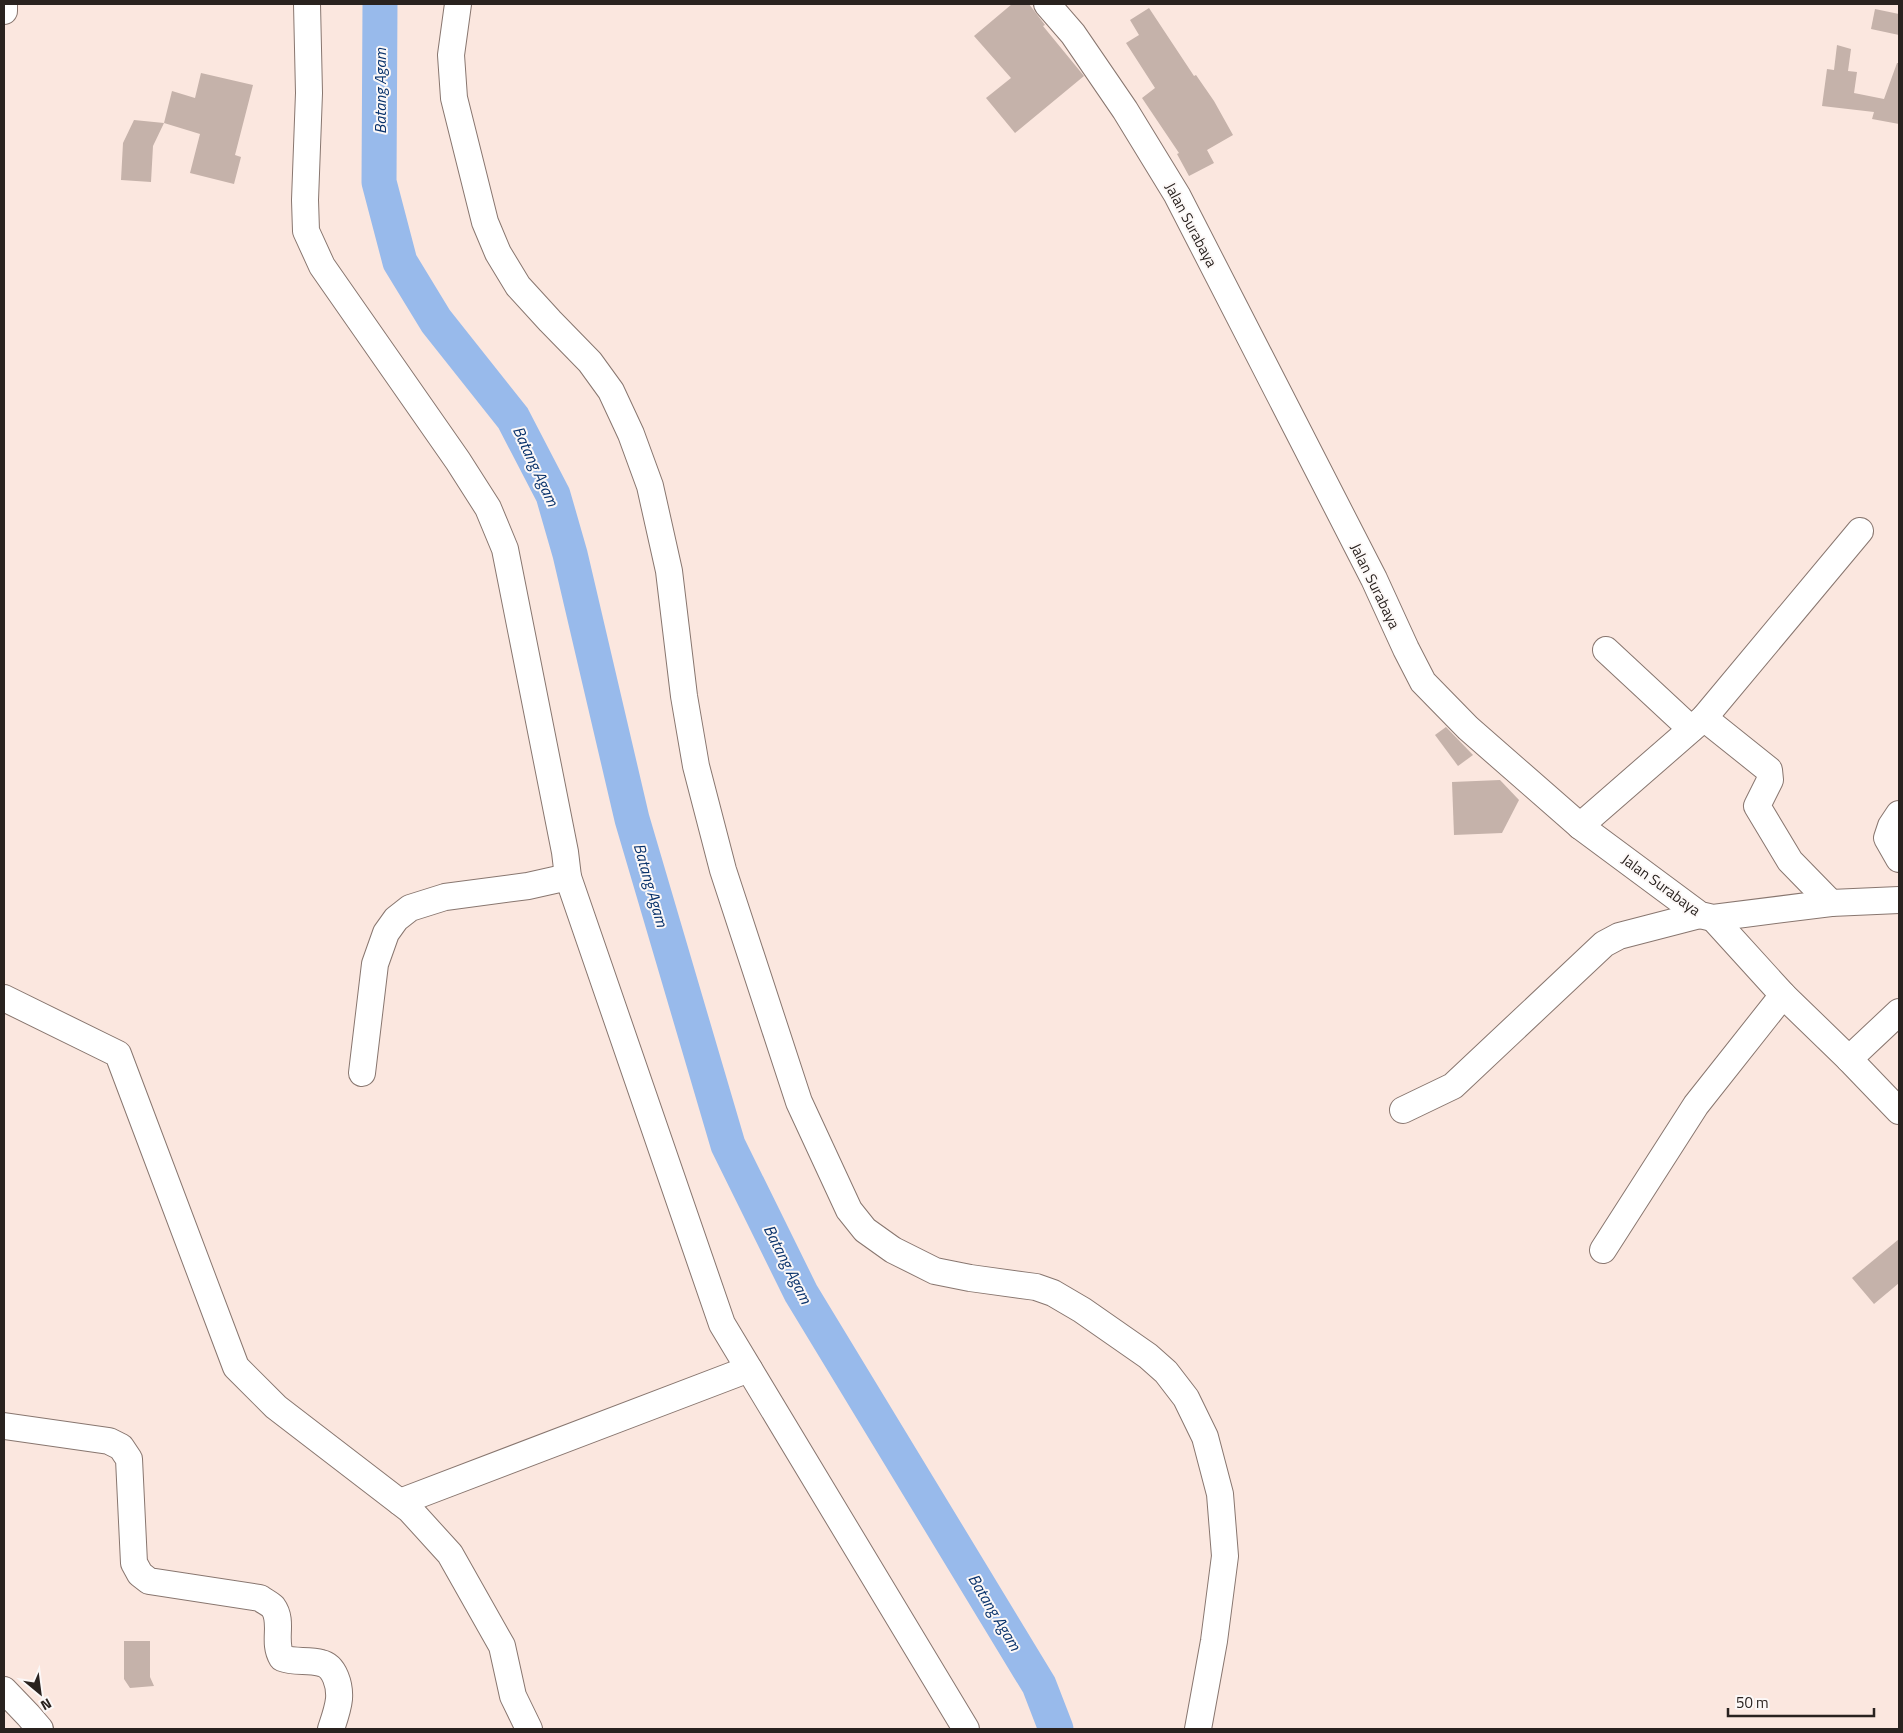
<svg xmlns="http://www.w3.org/2000/svg" width="1903" height="1733" font-family="'Titillium Web',sans-serif">
<rect width="100%" height="100%" fill="#fbe7df"/>
<g fill="none" stroke-linecap="round" stroke-linejoin="round">
<!-- river -->
<polyline stroke="#98baeb" stroke-width="35" points="380,4 379,182 400,262 436,321 513,418 553,495 570,554 632,819 728,1145 801,1293 1039,1685 1056,1729"/>
</g>
<!-- building -->
<g fill="#c5b2aa">
<polygon points="1012,4 1029,4 1045,25 1043,26 1084,76 1015,133 986,98 1011,78 974,36"/>
<polygon points="1149,8 1194,76 1196,75 1214,101 1233,135 1207,150 1214,163 1189,176 1177,154 1179,153 1142,98 1155,88 1126,43 1139,35 1130,20"/>
<polygon points="1875,9 1899,14 1899,35 1871,29"/>
<polygon points="1837,45 1851,49 1848,71 1857,72 1854,93 1884,99 1897,63 1899,63 1899,124 1872,119 1874,112 1822,106 1827,69 1834,70"/>
<polygon points="201,73 253,85 235,155 241,157 234,184 190,173 200,134 164,123 172,91 195,98"/>
<polygon points="134,120 164,123 153,146 151,182 121,180 123,143"/>
<polygon points="1446,727 1473,755 1458,766 1435,735"/>
<polygon points="1500,780 1519,800 1502,833 1454,835 1452,782"/>
<polygon points="1899,1239 1899,1283 1874,1304 1852,1278"/>
<polygon points="124,1641 150,1641 150,1677 154,1686 130,1688 124,1679"/>
</g>
<g fill="none" stroke-linecap="round" stroke-linejoin="round">
<!-- minor casing -->
<g stroke="#88766f" stroke-width="28">
<g id="minor">
<polyline points="307,4 309,93 305,200 306,231 322,266 458,461 488,508 505,549 565,852 568,877 722,1324 966,1729"/>
<polyline points="458,4 451,55 454,98 485,222 498,253 518,286 550,321 590,362 611,391 631,434 650,486 669,571 684,696 696,766 723,870 799,1102 849,1210 865,1230 893,1250 935,1271 970,1278 1036,1287 1053,1293 1082,1310 1148,1356 1166,1372 1186,1398 1205,1437 1220,1494 1225,1556 1214,1641 1198,1729"/>
<polyline points="1047,4 1073,34 1125,110 1177,195 1374,579 1406,649 1423,682 1468,728 1580,826 1700,915 1713,918 1831,903 1899,900"/>
<polyline points="4,11 4,4"/>
<polyline points="1606,650 1691,729"/>
<polyline points="1704,718 1769,770 1770,780 1757,806 1790,861 1831,903"/>
<polyline points="1899,814 1891,826 1887,838 1899,859"/>
<polyline points="1580,826 1704,718 1860,531"/>
<polyline points="1713,918 1783,995 1849,1059 1899,1111"/>
<polyline points="4,998 118,1054 236,1367 276,1407 410,1510 450,1554 502,1646 513,1696 529,1729"/>
<polyline points="1849,1059 1899,1012"/>
<polyline points="362,1073 375,964 386,933 396,919 410,908 445,897 528,886 568,877"/>
<polyline points="1403,1110 1453,1086 1604,944 1619,936 1700,915"/>
<polyline points="1603,1250 1696,1105 1783,995"/>
<path d="M4,1426L109,1441L121,1447L129,1459L134,1563L140,1574L149,1581L260,1598C264,1601 270,1604 273,1607C284,1622 272,1642 282,1658C295,1663 308,1659 321,1663C335,1666 340,1686 339,1699C338,1709 334,1720 331,1729"/>
<polyline points="400,1502 749,1369"/>
<polyline points="4,1690 28,1715 40,1729"/>
</g>
</g>
<!-- minor -->
<use href="#minor" stroke="#fff" stroke-width="26"/>
</g>
<g text-anchor="middle" stroke-width="4" stroke-linejoin="round" paint-order="stroke">
<!-- street labels -->
<g font-size="15" fill="#29221f" stroke="#fcf8f7">
<text transform="translate(1191 225) rotate(62)" y="5">Jalan Surabaya</text>
<text transform="translate(1375 586) rotate(64)" y="5">Jalan Surabaya</text>
<text transform="translate(1661 885) rotate(36)" y="5">Jalan Surabaya</text>
</g>
<!-- water labels -->
<g font-size="16" font-style="italic" fill="#07316b" stroke="#fcf8f7">
<text transform="translate(380 91) rotate(-90)" y="6">Batang Agam</text>
<text transform="translate(536 466) rotate(65)" y="6">Batang Agam</text>
<text transform="translate(651 885) rotate(74)" y="6">Batang Agam</text>
<text transform="translate(788 1264) rotate(63)" y="6">Batang Agam</text>
<text transform="translate(995 1612) rotate(59)" y="6">Batang Agam</text>
</g>
</g>
<!-- border -->
<rect width="1903" height="1733" fill="none" stroke="#29221f" stroke-width="10"/>
<!-- north arrow -->
<g transform="translate(40 1693) rotate(151)" stroke="#fcf8f7" stroke-width="4" paint-order="stroke">
<path d="M0-4L9 19L0 12L-9 19Z" fill="#29221f"/>
<text y="-8" font-size="14" font-weight="bold" text-anchor="middle" fill="#29221f">N</text>
</g>
<!-- scale -->
<path d="M1728 1708v8h146v-8" fill="none" stroke="#29221f" stroke-width="2.5"/>
<text x="1736" y="1708" font-size="15" fill="#29221f" stroke="#fcf8f7" stroke-width="4" paint-order="stroke">50 m</text>
</svg>
